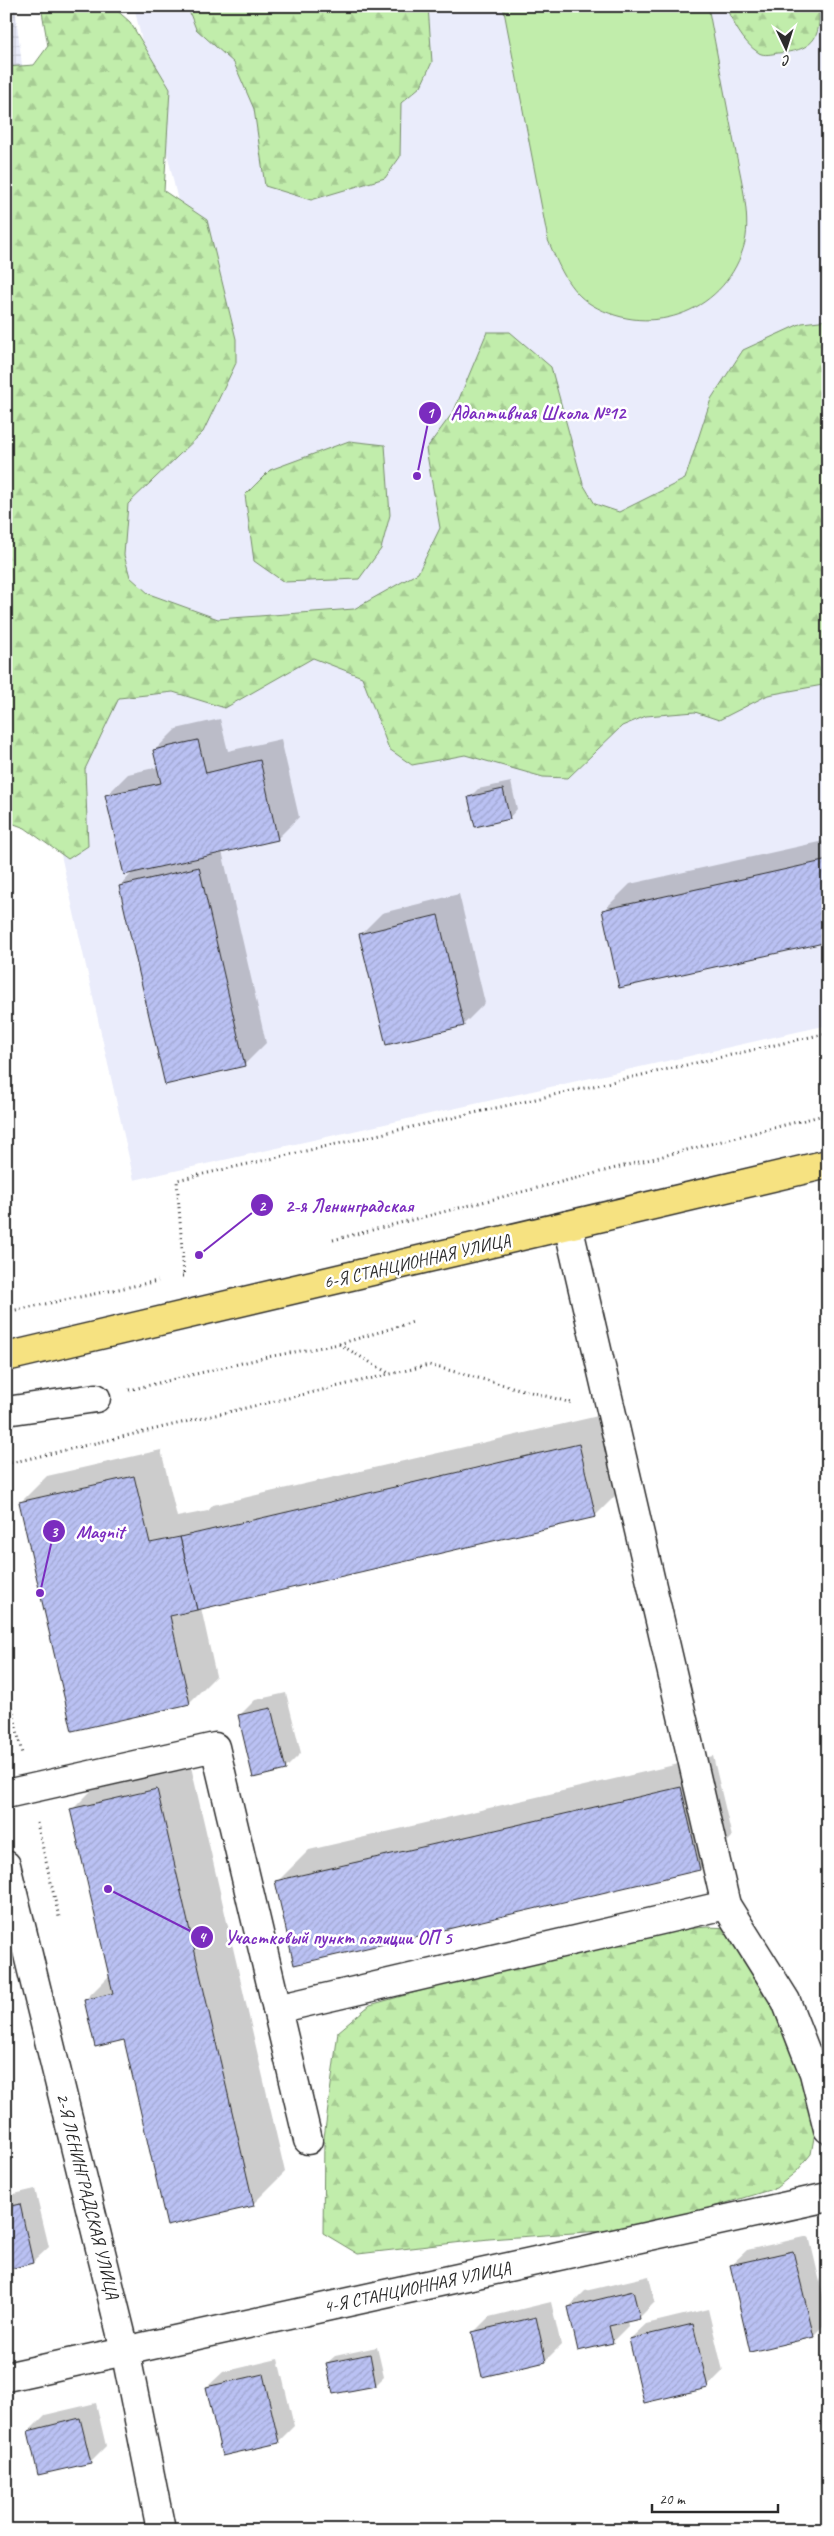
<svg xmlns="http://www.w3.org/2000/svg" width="834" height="2536" font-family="Caveat,sans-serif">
<defs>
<pattern id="industrial-grid" width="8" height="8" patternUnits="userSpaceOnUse" patternTransform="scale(1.25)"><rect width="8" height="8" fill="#eaecfb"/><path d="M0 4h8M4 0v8" fill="none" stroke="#c9cbd7"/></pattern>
<pattern id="forest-firs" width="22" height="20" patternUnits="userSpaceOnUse" patternTransform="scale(1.25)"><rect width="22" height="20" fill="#c1edab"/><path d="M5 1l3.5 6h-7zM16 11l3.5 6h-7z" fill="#a6cb93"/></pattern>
<pattern id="building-hatch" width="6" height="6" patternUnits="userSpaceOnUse" patternTransform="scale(1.25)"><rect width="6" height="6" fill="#bac1f3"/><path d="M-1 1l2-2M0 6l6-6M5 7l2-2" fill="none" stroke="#a0a6d0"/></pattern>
</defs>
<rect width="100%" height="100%" fill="#fff"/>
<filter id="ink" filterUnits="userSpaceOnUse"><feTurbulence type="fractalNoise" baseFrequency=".02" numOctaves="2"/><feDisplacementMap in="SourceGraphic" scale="10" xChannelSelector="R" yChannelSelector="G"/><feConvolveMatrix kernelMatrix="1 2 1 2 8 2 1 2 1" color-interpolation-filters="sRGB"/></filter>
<g filter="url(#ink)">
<!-- built -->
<polygon fill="#eaecfb" points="134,6 828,6 828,1025 134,1180 6,610 6,342 200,299"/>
<!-- industrial -->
<polygon fill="url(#industrial-grid)" points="6,6 15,6 26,99 6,121"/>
<!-- forest -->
<g fill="url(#forest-firs)" stroke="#768c6b">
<polygon points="41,6 112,6 130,22 170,89 164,191 207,220 236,339 236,363 203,432 128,504 124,555 130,577 149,594 218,619 354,609 418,573 440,528 426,449 454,411 487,332 510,332 551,367 583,484 595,504 619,512 685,479 711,399 743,350 802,323 828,320 828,684 768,695 719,720 695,712 646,716 622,726 568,778 543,777 465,755 412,765 389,749 362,677 313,658 225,708 173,692 119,698 85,769 88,846 68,859 25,828 6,821 6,67 34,65 48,46"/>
<polygon points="187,6 428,6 432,62 421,86 401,103 400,157 385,178 311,200 265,186 254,109 234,63 196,29"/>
<path d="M725,6H818C823,40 810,51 778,53C772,54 764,56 759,53C742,42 734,23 725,6Z"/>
<polygon points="349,441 385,445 390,515 381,549 359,579 284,582 254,561 245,495 270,470"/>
<polygon points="707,1927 730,1928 779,2004 816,2127 811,2154 797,2171 776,2188 643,2228 489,2239 358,2254 323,2233 324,2138 338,2032 370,2005 529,1960 663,1931"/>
</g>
<!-- pitch -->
<path fill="#c1edab" stroke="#768c6b" d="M503,6H708C717,54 726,101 735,148C740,174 751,216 745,242C728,311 652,340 592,305C568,291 558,264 548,240Z"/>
<!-- shadow -->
<g fill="#0003">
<polygon points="220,719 228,751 281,739 299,817 277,839 222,851 266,1043 244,1065 120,886 134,871 106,796 128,774 158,767 154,751 176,729"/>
<polygon points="511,782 517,809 510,817 470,797 478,789"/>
<polygon points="828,840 828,941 603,911 630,884"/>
<polygon points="459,894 485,1003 463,1025 360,935 382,913"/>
<polygon points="611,1413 627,1484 595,1516 201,1608 216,1676 190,1702 73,1729 20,1503 47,1476 161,1450 177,1517 208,1511 213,1505"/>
<polygon points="286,1693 301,1753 285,1769 240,1715 255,1700"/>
<polygon points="713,1756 732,1837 700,1869 295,1963 277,1882 309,1850"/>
<polygon points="189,1758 285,2172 253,2204 125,2039 85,2000 110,1975 72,1810 104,1778"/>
<polygon points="35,2189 49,2247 33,2262 6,2268 6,2196"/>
<polygon points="809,2236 828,2316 828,2321 813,2336 731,2265 747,2250"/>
<polygon points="649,2276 655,2302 639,2318 627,2321 628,2326 612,2342 569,2307 585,2291"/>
<polygon points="551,2302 561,2345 545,2361 473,2333 489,2317"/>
<polygon points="708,2309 723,2371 707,2387 630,2339 646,2324"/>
<polygon points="377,2347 384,2377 376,2385 334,2393 327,2363 335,2356"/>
<polygon points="278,2359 294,2426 278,2442 207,2387 223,2372"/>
<polygon points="96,2403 106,2446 90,2462 29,2431 45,2415"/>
</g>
<!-- building -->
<g fill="url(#building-hatch)" stroke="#2b2b2b">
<polygon points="198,740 206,773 260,760 278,840 124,875 105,795 161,783 153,750"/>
<polygon points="503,789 510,819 475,827 468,797"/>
<polygon points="828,860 828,942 619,988 602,910"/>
<polygon points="199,867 245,1066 165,1085 119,886"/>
<polygon points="438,915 464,1026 386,1045 359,934"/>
<polygon points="579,1444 596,1517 197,1610 180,1537"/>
<polygon points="134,1476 150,1543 180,1537 197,1610 170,1616 190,1704 72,1731 19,1502"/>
<polygon points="271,1708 286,1770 253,1778 238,1715"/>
<polygon points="681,1787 700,1870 294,1965 275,1881"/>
<polygon points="157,1789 254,2206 167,2226 124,2040 95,2047 84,2000 113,1993 70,1809"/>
<polygon points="20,2204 33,2263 6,2270 6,2207"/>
<polygon points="793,2251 814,2337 750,2352 730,2265"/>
<polygon points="633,2291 640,2319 609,2326 613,2343 578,2351 568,2307"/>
<polygon points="536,2317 546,2362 482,2377 472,2332"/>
<polygon points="693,2324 708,2388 644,2403 629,2339"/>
<polygon points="370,2354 376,2386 333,2394 326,2363"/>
<polygon points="263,2374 279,2443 222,2456 206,2387"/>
<polygon points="80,2418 91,2463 38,2475 28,2431"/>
</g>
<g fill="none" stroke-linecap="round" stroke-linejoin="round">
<!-- minor casing -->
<g stroke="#2b2b2b" stroke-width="31">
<g id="minor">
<polyline points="568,1225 726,1905 786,2001 814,2073 828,2129"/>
<polyline points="6,1411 96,1398"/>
<polyline points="6,1794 215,1747 308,2140"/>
<polyline points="6,1865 125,2350 161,2530"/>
<polyline points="277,2009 726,1905"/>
<polyline points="6,2377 828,2197"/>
</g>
</g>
<!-- major casing -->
<g stroke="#2b2b2b" stroke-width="31">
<polyline id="major" points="6,1357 828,1164"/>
</g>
<!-- path -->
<g stroke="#2b2b2b" stroke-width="3" stroke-dasharray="1 4" stroke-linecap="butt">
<polyline points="333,1240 828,1114"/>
<polyline points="182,1276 184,1276 177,1180 828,1033"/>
<polyline points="6,1312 158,1281"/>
<polyline points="339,1344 390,1374"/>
<polyline points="129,1390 267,1357 339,1344 413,1322"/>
<polyline points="6,1464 429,1365 572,1403"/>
<polyline points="6,1678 22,1754"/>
<polyline points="37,1823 59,1917"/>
</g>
<!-- minor -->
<use href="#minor" stroke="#fff" stroke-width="28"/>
<!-- major -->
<use href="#major" stroke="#f6e281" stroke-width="28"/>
</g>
</g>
<g text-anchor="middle" stroke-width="5" stroke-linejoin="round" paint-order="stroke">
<!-- street labels -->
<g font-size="18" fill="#2b2b2b" stroke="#fff">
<text transform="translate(417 1261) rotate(-13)" y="6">6-Я СТАНЦИОННАЯ УЛИЦА</text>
<text transform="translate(88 2196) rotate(76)" y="6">2-Я ЛЕНИНГРАДСКАЯ УЛИЦА</text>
<text transform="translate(417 2287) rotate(-12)" y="6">4-Я СТАНЦИОННАЯ УЛИЦА</text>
</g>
</g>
<!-- callouts -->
<path fill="none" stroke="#7b2cbf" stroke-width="2" d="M417 476L430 413M199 1255L262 1205M40 1593L54 1531M108 1889L202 1937"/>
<g fill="#7b2cbf" stroke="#fff" stroke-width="2">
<circle cx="417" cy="476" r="5"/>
<circle cx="199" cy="1255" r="5"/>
<circle cx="40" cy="1593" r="5"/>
<circle cx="108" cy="1889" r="5"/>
<circle cx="430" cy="413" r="12"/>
<circle cx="262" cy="1205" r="12"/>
<circle cx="54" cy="1531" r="12"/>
<circle cx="202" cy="1937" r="12"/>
</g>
<g font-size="15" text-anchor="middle" font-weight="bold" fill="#fff">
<text x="430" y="418">1</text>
<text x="262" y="1211">2</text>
<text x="54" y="1537">3</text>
<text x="202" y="1942">4</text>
</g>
<g font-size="19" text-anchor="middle" font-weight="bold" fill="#7b2cbf" stroke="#fff" stroke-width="5" stroke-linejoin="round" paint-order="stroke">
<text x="538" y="419">Адаптивная Школа №12</text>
<text x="349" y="1212">2-я Ленинградская</text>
<text x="100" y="1538">Magnit</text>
<text x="338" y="1944">Участковый пункт полиции ОП 5</text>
</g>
<!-- margin -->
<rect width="834" height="2536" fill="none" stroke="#fff" stroke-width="25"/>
<rect x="12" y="12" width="809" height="2511" fill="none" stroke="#2b2b2b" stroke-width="2" filter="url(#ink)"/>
<!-- north arrow -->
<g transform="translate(786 48) rotate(176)" stroke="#ffffff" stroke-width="4" paint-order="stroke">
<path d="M0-4L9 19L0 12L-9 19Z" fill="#2b2b2b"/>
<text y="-8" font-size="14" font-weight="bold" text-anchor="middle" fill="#2b2b2b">С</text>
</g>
<!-- scale -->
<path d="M652 2504v8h126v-8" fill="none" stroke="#2b2b2b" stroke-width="2.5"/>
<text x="659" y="2504" font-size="15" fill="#2b2b2b" stroke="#ffffff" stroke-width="4" paint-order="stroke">20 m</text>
</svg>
